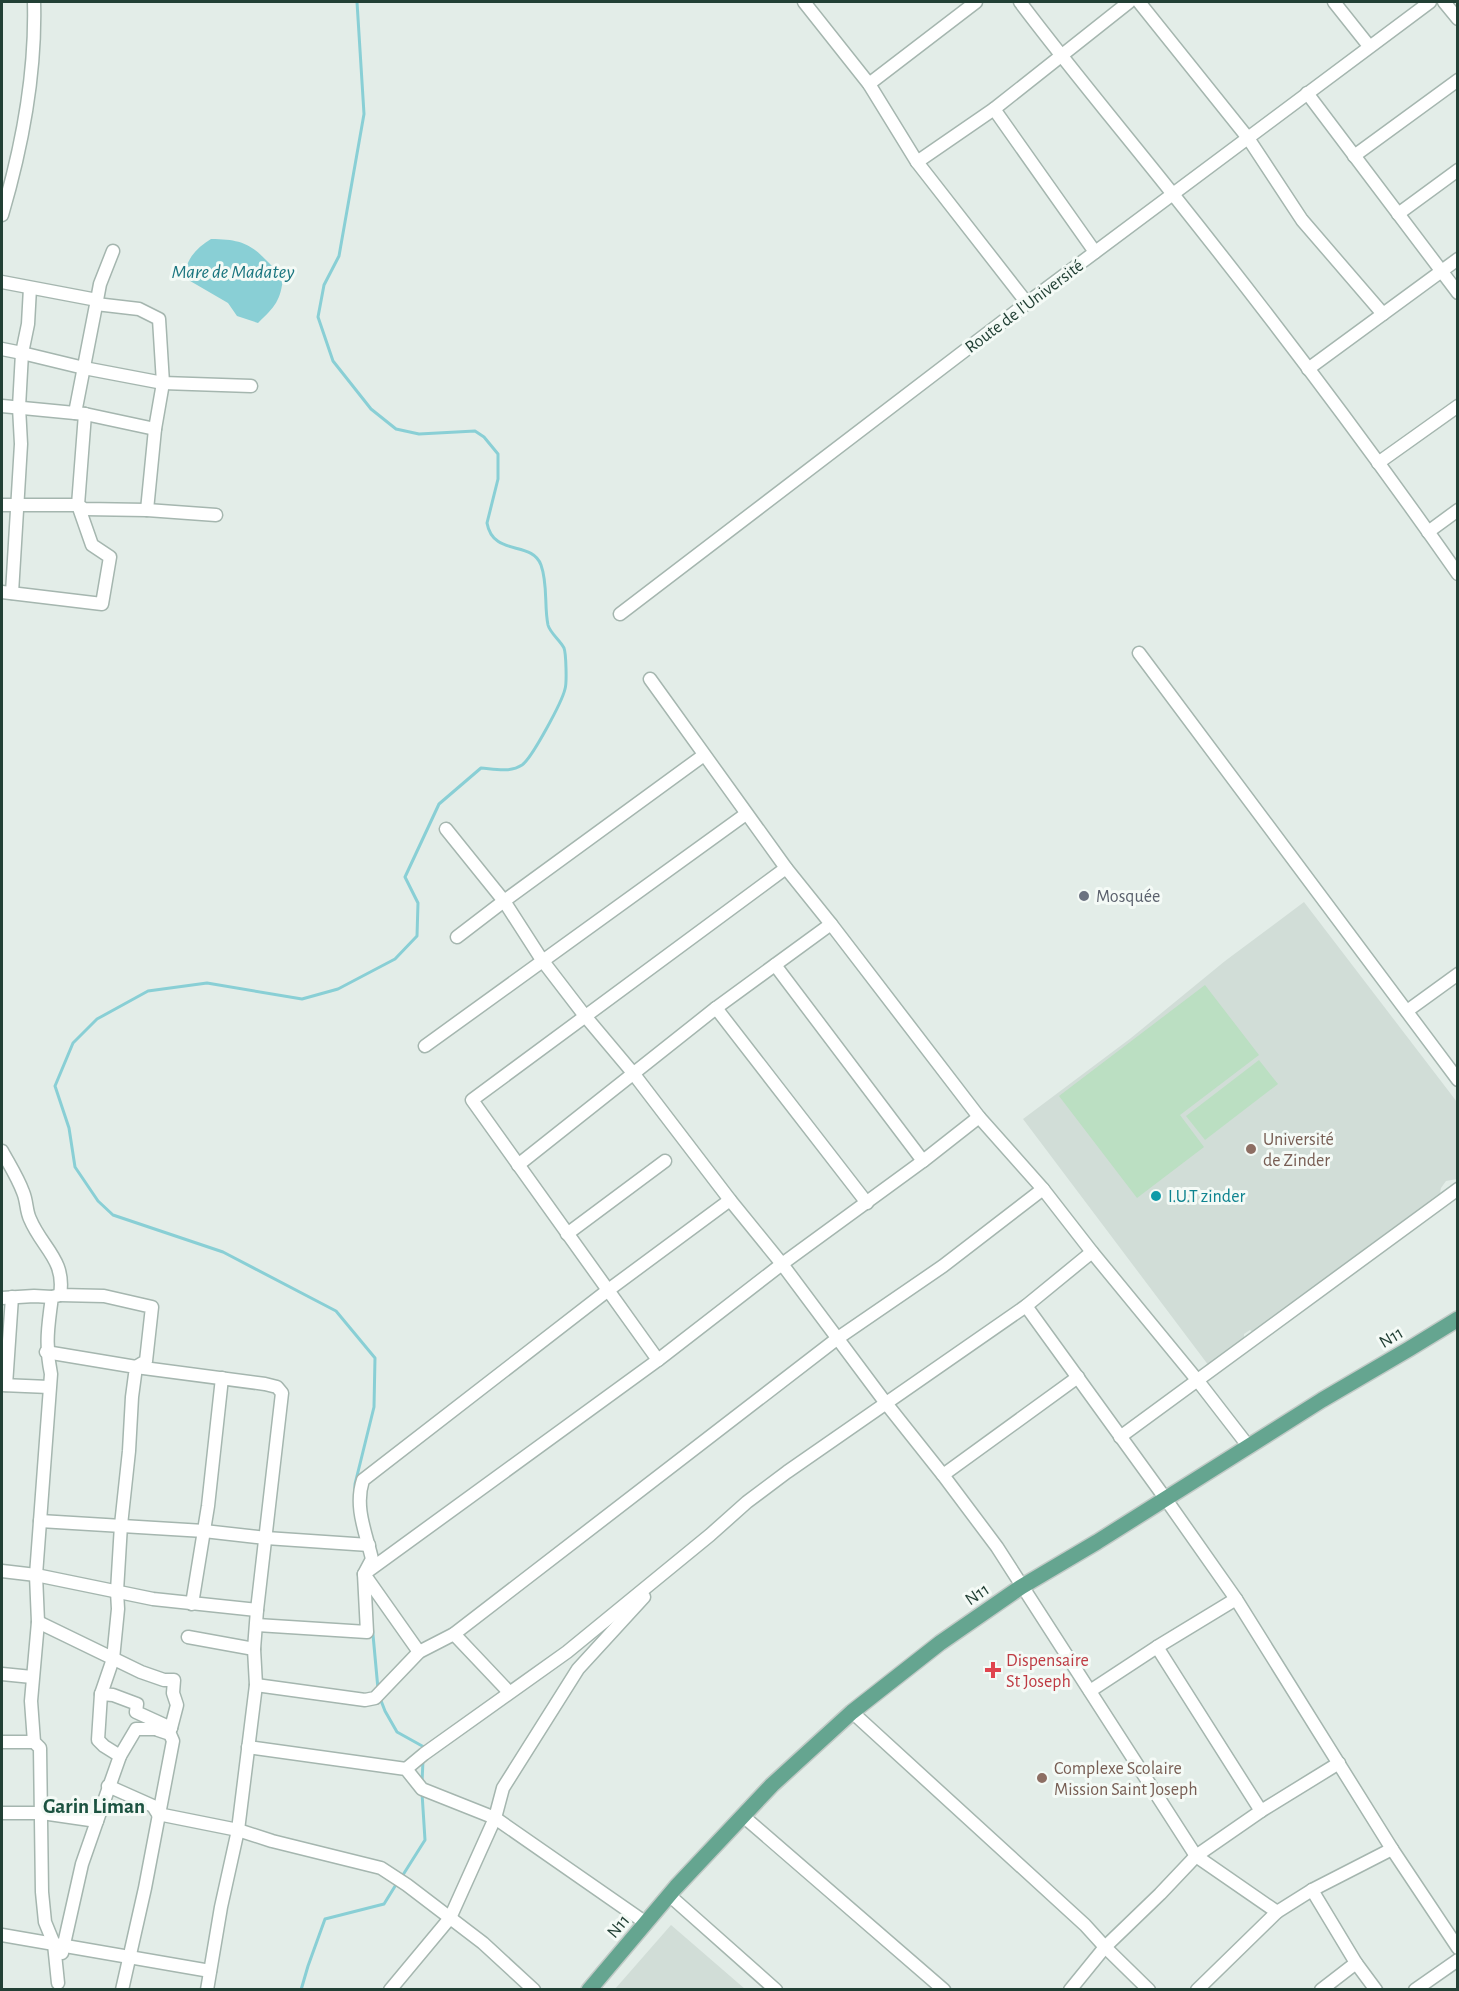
<svg xmlns="http://www.w3.org/2000/svg" width="1459" height="1991" font-family="'Alegreya Sans',sans-serif">
<rect width="100%" height="100%" fill="#e3ede8"/>
<!-- built -->
<g fill="#d1ddd7">
<polygon points="1304,902 1457,1102 1457,1179 1446,1181 1441,1188 1440,1193 1345,1263 1279,1320 1254,1333 1250,1330 1244,1334 1244,1341 1209,1366 1023,1119 1131,1038 1225,961"/>
<polygon points="671,1925 745,1989 615,1989"/>
</g>
<!-- green -->
<g fill="#bbdfc2">
<polygon points="1205,985 1259,1055 1180,1115 1204,1147 1137,1198 1059,1096"/>
<polygon points="1259,1060 1278,1084 1205,1140 1186,1116"/>
</g>
<!-- water -->
<path fill="#89cfd5" d="M211,239C252,239 255,250 283,277C281,300 275,307 258,323L237,316L228,303L185,278C185,260 196,248 211,239Z"/>
<g fill="none" stroke-linecap="round" stroke-linejoin="round">
<!-- stream -->
<g stroke="#89cfd5" stroke-width="3">
<path d="M355,1490V1484L374,1407L375,1358L336,1311L223,1252L113,1215L98,1201L75,1167L69,1128L55,1086L73,1043L97,1019L148,991L207,983L302,999L338,989L395,959L417,936L418,903L405,877L439,804L481,768C494,769 510,773 522,765C532,758 562,702 565,689C567,683 566,653 564,648C560,640 550,633 548,625C544,606 548,584 541,565C532,540 493,557 487,523L498,479V454L484,437L475,431L419,434L396,429L371,409L333,361L318,317L324,285L339,256L364,114L357,2"/>
<polyline points="372,1624 378,1689"/>
<polyline points="380,1698 385,1711 397,1732 424,1747 424,1750"/>
<polyline points="422,1783 423,1760"/>
<polyline points="401,1878 425,1840 422,1793"/>
<polyline points="301,1990 308,1966 325,1919 384,1904 397,1883"/>
</g>
<!-- minor casing -->
<g stroke="#a5b6af" stroke-width="15">
<g id="minor">
<polyline points="804,2 869,84 917,162 1027,303"/>
<path d="M1020,2C1069,67 1121,129 1172,193C1271,317 1367,444 1458,574"/>
<polyline points="1139,2 1248,138 1302,220 1383,314"/>
<polyline points="1334,2 1369,46"/>
<polyline points="1444,2 1458,19"/>
<polyline points="869,84 976,2"/>
<polyline points="1307,93 1458,293"/>
<polyline points="994,109 1095,252"/>
<polyline points="1354,156 1458,80"/>
<polyline points="917,162 994,109 1129,2"/>
<polyline points="1398,214 1458,170"/>
<path d="M2,215C22,147 36,73 34,2"/>
<polyline points="2,282 97,300 75,413"/>
<polyline points="30,288 28,324 22,353 84,368 163,383 251,386"/>
<polyline points="97,300 100,284 113,251"/>
<polyline points="96,304 139,309 159,319 163,383 155,429 147,510"/>
<polyline points="2,349 22,353 19,407 21,444 12,593"/>
<polyline points="1308,369 1458,259"/>
<polyline points="2,406 85,414 155,429"/>
<polyline points="1378,463 1458,406"/>
<polyline points="2,505 78,505 84,509 147,510 216,515"/>
<polyline points="1428,532 1458,510"/>
<polyline points="2,592 102,604 110,557 92,545 78,505 85,414"/>
<polyline points="620,614 1027,303 1430,2"/>
<polyline points="1139,653 1458,1080"/>
<polyline points="650,679 786,868 831,924 979,1117 1043,1189 1092,1252 1198,1381 1249,1447"/>
<polyline points="446,829 504,901 542,960 585,1016 633,1073 730,1200 782,1264 885,1402 943,1475 997,1547 1196,1856 1277,1912 1312,1890 1392,1849"/>
<polyline points="457,937 504,901 704,755"/>
<polyline points="775,965 923,1161"/>
<polyline points="716,1008 867,1203"/>
<polyline points="1407,1011 1458,974"/>
<polyline points="425,1046 746,814"/>
<path d="M2,1151C9,1164 18,1178 23,1192C27,1201 26,1211 30,1219C42,1248 66,1260 60,1295L104,1296L152,1307L146,1361L136,1367L265,1384L277,1387L282,1393L257,1610L254,1649L256,1685L238,1830L221,1907L207,1990"/>
<polyline points="518,1165 716,1008 831,924"/>
<polyline points="567,1234 665,1161"/>
<polyline points="2,1298 34,1296 52,1297"/>
<polyline points="1026,1306 1165,1498 1236,1599 1392,1849 1458,1948"/>
<polyline points="46,1352 136,1367 132,1397 129,1451 121,1525 117,1591 118,1609 113,1659 101,1694 113,1695 137,1704 136,1712 171,1728"/>
<polyline points="658,1360 472,1100 786,868"/>
<polyline points="2,1385 49,1387"/>
<polyline points="6,1385 12,1297"/>
<polyline points="1120,1437 1458,1189"/>
<polyline points="943,1475 1078,1377"/>
<polyline points="40,1521 204,1531 266,1538 369,1545"/>
<polyline points="2,1571 36,1575 153,1599 257,1610"/>
<polyline points="192,1604 208,1506 222,1378"/>
<polyline points="38,1622 141,1672 164,1680 174,1680 173,1693 177,1705 171,1728"/>
<path d="M257,1625L367,1632L364,1574L372,1559C366,1533 354,1507 363,1480L607,1291L730,1200"/>
<polyline points="454,1634 509,1692"/>
<polyline points="188,1637 254,1649"/>
<polyline points="419,1652 364,1574 658,1360 782,1264 923,1161 979,1117"/>
<polyline points="2,1674 32,1677"/>
<polyline points="256,1685 365,1700 375,1698 419,1652 454,1634 838,1338 943,1266 1043,1189"/>
<polyline points="1090,1691 1157,1647 1236,1599"/>
<polyline points="101,1694 98,1740 104,1746 120,1756"/>
<polyline points="852,1712 1085,1925 1105,1947 1149,1990"/>
<polyline points="2,1742 34,1742"/>
<polyline points="248,1747 406,1769 422,1789 495,1818 646,1923"/>
<polyline points="406,1769 424,1754 567,1652 710,1535 747,1502 787,1472 1026,1306 1092,1252"/>
<polyline points="108,1786 153,1806 158,1814 238,1830 272,1841 381,1868 407,1885 483,1943 534,1990"/>
<polyline points="1261,1811 1339,1763"/>
<polyline points="2,1813 42,1813 97,1821 120,1756 136,1729 164,1729"/>
<polyline points="743,1816 944,1990"/>
<polyline points="1312,1890 1356,1963 1376,1990"/>
<polyline points="669,1895 776,1990"/>
<polyline points="2,1935 210,1971"/>
<polyline points="62,1953 82,1864 97,1821"/>
<path d="M58,1983L54,1944L45,1922L42,1892L40,1748L34,1742L31,1701L38,1622L36,1575L51,1374C45,1346 48,1325 52,1297L60,1295"/>
<polyline points="122,1990 145,1888 173,1741 170,1734 158,1730"/>
<polyline points="390,1990 450,1918 495,1818 503,1788 578,1669 644,1597"/>
<polyline points="1070,1990 1105,1947 1160,1894 1196,1856 1261,1811 1157,1647"/>
<polyline points="1197,1990 1277,1912"/>
<polyline points="1321,1990 1356,1963"/>
<polyline points="1415,1990 1458,1960"/>
</g>
</g>
<!-- major casing -->
<g stroke="#c1cac6" stroke-width="18">
<polyline id="major" points="589,1990 676,1887 772,1785 852,1712 940,1643 1021,1587 1097,1542 1322,1400 1409,1349 1458,1319"/>
</g>
<!-- minor -->
<use href="#minor" stroke="#fff" stroke-width="12"/>
<!-- major -->
<use href="#major" stroke="#65a590" stroke-width="15"/>
</g>
<!-- markers -->
<circle fill="#6b7280" stroke="#f4faf6" stroke-width="2" cx="1084" cy="896" r="6"/>
<g fill="#8d6e63" stroke="#f4faf6" stroke-width="2">
<circle cx="1251" cy="1149" r="6"/>
<circle cx="1042" cy="1778" r="6"/>
</g>
<circle fill="#0f9aa8" stroke="#f4faf6" stroke-width="2" cx="1156" cy="1196" r="6"/>
<path fill="#e0444e" stroke="#f4faf6" stroke-width="2" d="M990 1661h6v6h6v6h-6v6h-6v-6h-6v-6h6z"/>
<g text-anchor="middle" stroke-width="6" stroke-linejoin="round" paint-order="stroke">
<!-- street labels -->
<g font-size="18" fill="#224035" stroke="#f4faf6">
<text transform="translate(1024 306) rotate(-37)" y="6">Route de l'Université</text>
<text transform="translate(1391 1337) rotate(-31)" y="6">N11</text>
<text transform="translate(977 1594) rotate(-34)" y="6">N11</text>
<text transform="translate(618 1926) rotate(-50)" y="6">N11</text>
</g>
<!-- worship labels -->
<g font-size="18" fill="#5b616d" stroke="#f4faf6" text-anchor="start">
<text x="1096" y="902">Mosquée</text>
</g>
<!-- education labels -->
<g font-size="18" fill="#785e54" stroke="#f4faf6" text-anchor="start">
<text x="1263" y="1145">Université<tspan x="1263" dy="21">de Zinder</tspan></text>
<text x="1054" y="1774">Complexe Scolaire<tspan x="1054" dy="21">Mission Saint Joseph</tspan></text>
</g>
<!-- culture labels -->
<g font-size="18" fill="#0d838f" stroke="#f4faf6" text-anchor="start">
<text x="1168" y="1202">I.U.T zinder</text>
</g>
<!-- health labels -->
<g font-size="18" fill="#be3a42" stroke="#f4faf6" text-anchor="start">
<text x="1006" y="1666">Dispensaire<tspan x="1006" dy="21">St Joseph</tspan></text>
</g>
<!-- water labels -->
<g font-size="20" font-style="italic" fill="#19757f" stroke="#f4faf6">
<text x="233" y="278">Mare de Madatey</text>
</g>
<!-- quarter labels -->
<g font-size="21" font-weight="bold" fill="#1c5341" stroke="#f4faf6">
<text x="94" y="1813">Garin Liman</text>
</g>
</g>
<!-- border -->
<rect width="1459" height="1991" fill="none" stroke="#224035" stroke-width="6"/>
</svg>
